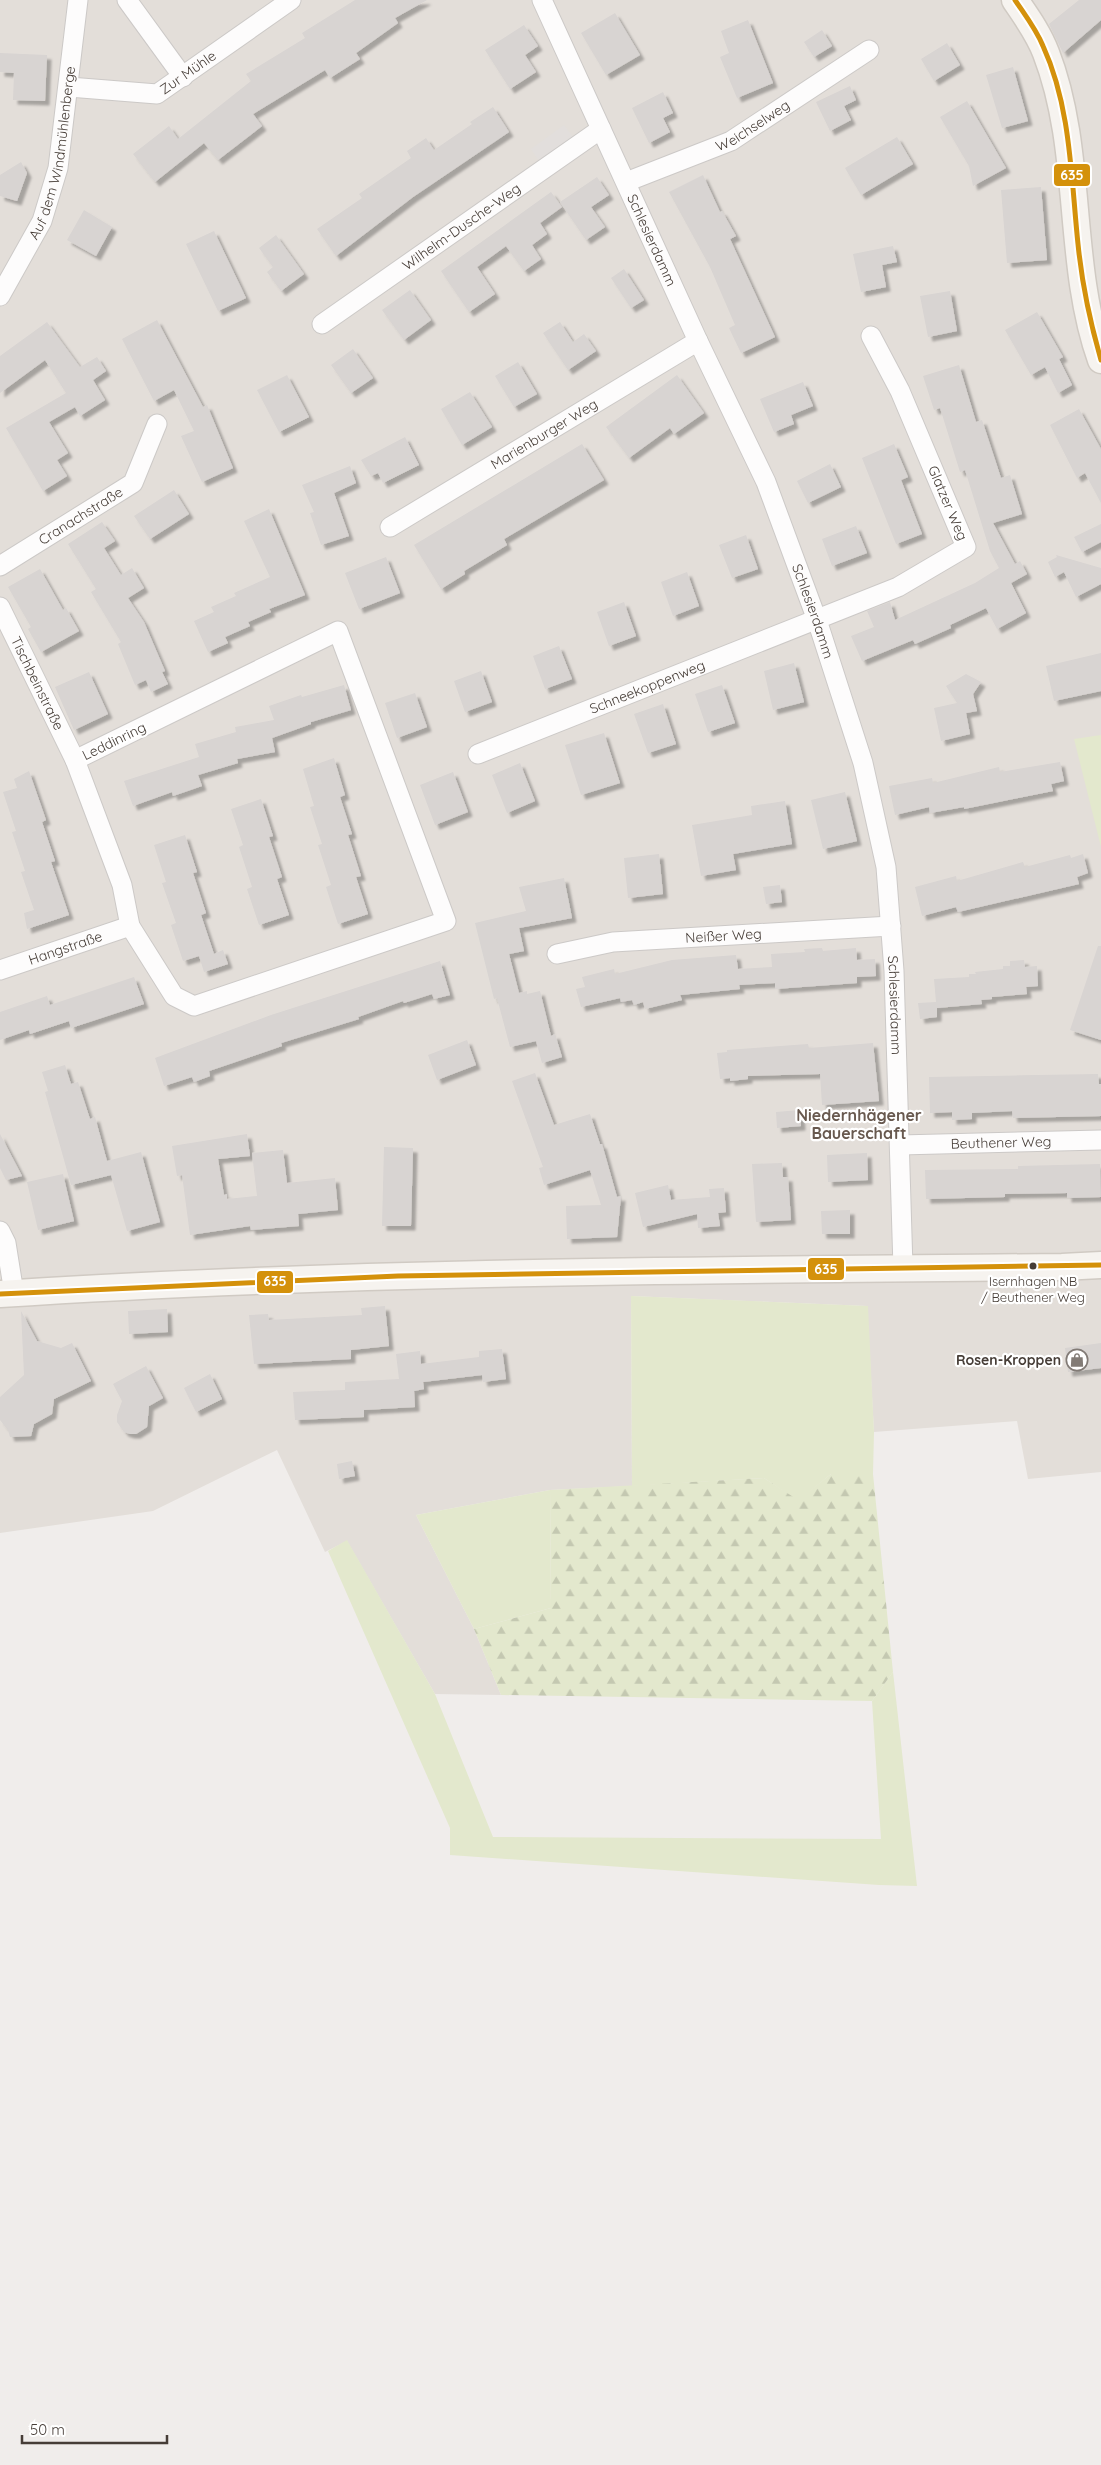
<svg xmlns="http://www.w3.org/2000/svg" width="1101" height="2465" font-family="Quicksand,sans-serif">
<defs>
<pattern id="forest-firs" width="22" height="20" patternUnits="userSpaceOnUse" patternTransform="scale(1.25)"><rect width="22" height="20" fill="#e3e8cd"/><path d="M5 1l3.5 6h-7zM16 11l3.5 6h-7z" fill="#c4c8b1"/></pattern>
<filter id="shadow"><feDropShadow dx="4.5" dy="4.5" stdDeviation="1" flood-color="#0004"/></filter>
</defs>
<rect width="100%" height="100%" fill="#f0edeb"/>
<!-- residential -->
<polygon fill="#e3ded9" points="0,0 1101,0 1101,1472 1028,1479 1017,1421 874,1432 867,1306 631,1296 632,1486 550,1490 416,1515 474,1629 501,1695 435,1694 347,1541 325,1552 277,1450 153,1511 0,1533"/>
<!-- grass -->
<g fill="#e3e8cd">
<polygon points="1101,735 1101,847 1074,739"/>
<polygon points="631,1296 868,1306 874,1432 873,1474 831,1474 798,1501 764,1478 632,1486"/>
<polygon points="550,1490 551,1608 474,1629 416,1515"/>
<polygon points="347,1540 435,1694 493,1837 881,1839 872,1701 893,1672 917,1886 879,1885 450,1855 450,1828 328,1551"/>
</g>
<!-- forest -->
<polygon fill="url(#forest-firs)" points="831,1474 873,1474 893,1672 872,1701 501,1695 474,1629 551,1608 550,1490 764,1478 798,1500"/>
<!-- parking -->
<polygon fill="#e2dedc" points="564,125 579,145 545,170 531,149"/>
<!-- building -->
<g fill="#d8d4d2" filter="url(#shadow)">
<polygon points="355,0 427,0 395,18 398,23 356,53 360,59 330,78 325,70 253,114 262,126 218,160 204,143 155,182 133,154 169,126 178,139 251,81 246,74 305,38 302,33"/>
<polygon points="1079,0 1101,0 1101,20 1063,53 1049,24"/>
<polygon points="615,13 640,55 606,75 581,33"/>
<polygon points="748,20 773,83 737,98 720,57 729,53 721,31"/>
<polygon points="524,25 538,46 525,55 536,72 510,89 485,50"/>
<polygon points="822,30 832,46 814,57 804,42"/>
<polygon points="947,43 960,65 934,81 921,59"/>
<polygon points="0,53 47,55 45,101 13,100 14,73 0,72"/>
<polygon points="1013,67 1028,121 1002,128 986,75"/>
<polygon points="850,86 856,100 844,106 851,120 830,131 816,102"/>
<polygon points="663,92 673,113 663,118 670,132 649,143 632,108"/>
<polygon points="967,101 1006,168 973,186 969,166 940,117"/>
<polygon points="493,107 509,132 413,197 336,256 317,229 362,198 359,194 411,158 407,151 426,138 434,150 472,124 470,122"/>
<polygon points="897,137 913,164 861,195 845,168"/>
<polygon points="21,162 27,173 17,201 0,196 0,175"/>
<polygon points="703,175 720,212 722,211 736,236 730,239 775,337 741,353 729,328 735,325 710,267 669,192"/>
<polygon points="597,177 609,195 591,207 605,227 586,240 560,202"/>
<polygon points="1041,187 1047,260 1007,263 1001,190"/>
<polygon points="551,192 562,207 540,223 547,234 532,245 541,259 524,271 506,246 477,267 495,294 469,312 441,271"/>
<polygon points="84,210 112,227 96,256 67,240"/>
<polygon points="214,231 246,298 218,311 186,244"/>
<polygon points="276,235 304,274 281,291 267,272 273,267 259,248"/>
<polygon points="893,246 897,262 882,265 886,287 861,292 853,254"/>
<polygon points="624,269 644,300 631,308 611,278"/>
<polygon points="410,290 431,320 404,340 382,310"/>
<polygon points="950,291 957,331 928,337 920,296"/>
<polygon points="1037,312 1063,357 1059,359 1072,385 1058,393 1045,367 1031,375 1005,330"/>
<polygon points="157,320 203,407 207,405 233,468 202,482 181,436 194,431 174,390 154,401 122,339"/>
<polygon points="47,322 80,367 97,357 106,371 93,380 105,400 80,416 75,407 49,422 68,453 57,460 67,476 43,491 6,428 66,393 45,360 0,393 0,356"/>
<polygon points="560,322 573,342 584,334 596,351 568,370 543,333"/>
<polygon points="353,349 373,378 351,393 331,365"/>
<polygon points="518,362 537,394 514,407 495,376"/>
<polygon points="959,365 976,422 982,420 1001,478 1010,475 1022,514 993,523 1015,564 1020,561 1027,574 1011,583 1026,613 997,629 986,608 950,625 951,628 915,644 913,640 862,661 851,636 874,627 867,611 890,602 895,620 975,583 999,568 990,551 965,470 960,472 940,408 934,410 923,376"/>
<polygon points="287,375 309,417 279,432 257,390"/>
<polygon points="677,375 704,413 674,434 670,428 629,458 606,427"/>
<polygon points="803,382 813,406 791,415 794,424 774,432 760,399"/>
<polygon points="470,392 492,427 462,445 441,409"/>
<polygon points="1079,409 1101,449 1101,503 1085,473 1077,478 1050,425"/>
<polygon points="405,437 419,465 383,483 378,473 371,476 361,460"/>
<polygon points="582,444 604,480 504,539 507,545 464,571 465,574 441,589 414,545"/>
<polygon points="894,444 908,477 901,480 922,534 896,544 862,458"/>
<polygon points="830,464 841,487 808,503 797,481"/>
<polygon points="350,466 356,483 334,493 349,536 321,545 310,513 314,512 302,485"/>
<polygon points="174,490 189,514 150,539 134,516"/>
<polygon points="269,509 305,595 269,609 271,612 248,622 250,626 225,637 228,643 208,652 194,621 214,612 211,607 236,596 234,593 270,577 244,521"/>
<polygon points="102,522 115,541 104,548 121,575 132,568 144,588 128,598 144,622 165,671 162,672 168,684 151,692 146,680 135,685 118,644 121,642 91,592 96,589 68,544"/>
<polygon points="1101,524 1101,542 1082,552 1074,537"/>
<polygon points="856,526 867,553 832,566 822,539"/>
<polygon points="746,535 758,569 732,578 719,545"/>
<polygon points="1056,555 1101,568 1101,584 1076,597 1064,572 1055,577 1048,562 1057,557"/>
<polygon points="386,557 400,593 359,609 345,573"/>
<polygon points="40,569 63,610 66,608 79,631 41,652 28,629 31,627 8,587"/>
<polygon points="687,572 699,606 673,616 661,582"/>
<polygon points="624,602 636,636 609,646 597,612"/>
<polygon points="559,646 572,679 545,689 533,656"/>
<polygon points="1101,653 1101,691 1054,701 1046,666"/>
<polygon points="794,663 804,702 773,710 764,671"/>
<polygon points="481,671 492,702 465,712 454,681"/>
<polygon points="89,672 108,714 74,730 55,687"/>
<polygon points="966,674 981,682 973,694 977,711 966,713 970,734 941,741 934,708 957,703 946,686"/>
<polygon points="344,685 351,710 311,722 311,724 272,738 275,752 237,759 238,763 198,775 202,786 173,796 172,792 133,806 124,781 199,757 195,744 236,732 235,727 274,720 269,706 301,695 302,697"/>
<polygon points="722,685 735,723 708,732 695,694"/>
<polygon points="415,693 427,727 397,738 385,703"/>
<polygon points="663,704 676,744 648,753 634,714"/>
<polygon points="604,733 620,783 581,795 565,745"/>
<polygon points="334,758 345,795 340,797 352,834 348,835 361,876 356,877 368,914 338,924 326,887 331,885 318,845 322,844 310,807 314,806 303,769"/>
<polygon points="1060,762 1064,781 1051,784 1053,791 964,809 964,807 930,813 929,807 895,815 889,786 932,778 933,783 999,767 1000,772"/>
<polygon points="520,763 535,801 507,813 492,775"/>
<polygon points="29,771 46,820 42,822 55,861 51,862 69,915 27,929 24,913 34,910 21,872 25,871 12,832 16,831 3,792 17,788 14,779"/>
<polygon points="453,772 468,812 435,825 420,785"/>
<polygon points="845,792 857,841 823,849 811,800"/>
<polygon points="261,799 273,836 269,837 282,877 277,879 289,915 259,925 247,889 252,887 239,847 243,845 231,809"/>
<polygon points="785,801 792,844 733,854 736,870 701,876 692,825 752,815 751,806"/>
<polygon points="185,835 197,872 193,873 206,913 201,915 214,954 223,950 228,964 204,972 199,956 183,961 171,925 176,923 162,883 166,882 154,845"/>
<polygon points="659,854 663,894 628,898 624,858"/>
<polygon points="1083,854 1088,873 1077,877 1079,884 958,912 956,907 922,916 915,887 956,876 957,881 1023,862 1025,867 1070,855 1071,858"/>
<polygon points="564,878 572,918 519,928 524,951 509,954 519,993 527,991 527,994 540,991 551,1036 555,1034 562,1057 542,1063 536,1041 510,1047 497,998 494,999 475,923 526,911 519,887"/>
<polygon points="780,885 782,902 766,904 763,887"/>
<polygon points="1098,946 1101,946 1101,1040 1070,1030"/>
<polygon points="822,948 823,951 856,948 857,960 875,959 876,976 857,977 857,983 775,989 775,983 739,985 740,989 680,995 682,1000 645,1009 643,1002 634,1005 632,1000 621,1002 620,998 581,1007 576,989 585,987 582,977 614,969 615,974 672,960 736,955 738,969 772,967 771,954 805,952 804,949"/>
<polygon points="1024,960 1025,967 1037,966 1038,986 1026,987 1027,994 992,997 992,999 981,1000 982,1004 937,1008 937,1017 920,1019 918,1003 936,1002 934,979 969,977 969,974 976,974 975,972 1003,969 1003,966 1010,966 1010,961"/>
<polygon points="440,961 450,995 434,999 432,994 404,1003 403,1001 358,1017 359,1019 281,1043 282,1046 209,1071 210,1076 194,1082 192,1077 164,1086 155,1058 271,1015"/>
<polygon points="134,977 144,1004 71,1028 69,1021 30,1034 29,1030 0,1040 0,1012 47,996 50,1005"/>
<polygon points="467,1040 476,1065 437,1080 428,1055"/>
<polygon points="873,1043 879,1101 822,1105 820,1074 748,1076 748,1079 730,1081 730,1078 720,1079 717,1053 727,1052 727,1050 808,1044 809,1048"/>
<polygon points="65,1065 71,1084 78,1082 90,1119 95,1117 107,1161 141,1152 160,1222 127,1231 111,1175 71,1185 45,1092 48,1091 42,1072"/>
<polygon points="535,1073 554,1125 590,1114 600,1144 602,1144 617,1197 621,1196 617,1237 567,1239 566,1206 601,1205 590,1170 544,1185 539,1168 543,1167 512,1081"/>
<polygon points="1098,1074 1099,1084 1101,1084 1101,1116 1013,1118 1012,1111 972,1113 972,1119 952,1120 952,1112 930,1113 929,1077"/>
<polygon points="800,1110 801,1126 777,1128 776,1112"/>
<polygon points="0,1134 22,1176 6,1180 0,1168"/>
<polygon points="247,1134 250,1156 218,1159 224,1195 227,1194 227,1199 257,1196 252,1153 283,1150 287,1183 335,1178 338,1210 298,1214 299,1226 251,1230 250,1226 190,1235 182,1175 177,1176 172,1146"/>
<polygon points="384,1147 413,1148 411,1226 382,1226"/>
<polygon points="867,1153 868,1180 828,1182 827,1155"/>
<polygon points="782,1163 783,1177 788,1177 791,1220 756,1222 752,1164"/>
<polygon points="1100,1164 1101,1197 1067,1198 1067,1193 1005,1194 1005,1197 926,1199 925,1170 1018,1169 1018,1166"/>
<polygon points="63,1174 74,1221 38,1230 27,1182"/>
<polygon points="668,1185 671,1200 710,1197 709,1189 724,1188 726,1212 718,1213 720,1226 698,1228 697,1214 643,1227 635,1193"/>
<polygon points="850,1210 850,1234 822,1234 821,1211"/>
<polygon points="385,1306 389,1346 351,1350 351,1359 254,1364 249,1315 268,1314 269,1320 362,1315 361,1308"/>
<polygon points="167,1309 168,1332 129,1334 128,1311"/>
<polygon points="21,1311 37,1341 61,1348 72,1343 91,1381 54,1399 52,1414 34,1424 31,1436 10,1437 8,1430 0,1420 0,1397 24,1375"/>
<polygon points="1101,1343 1101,1368 1068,1372 1065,1348"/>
<polygon points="502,1349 506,1379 483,1382 482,1375 423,1382 424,1389 414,1391 415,1407 364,1410 364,1417 295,1420 293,1392 345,1390 345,1382 399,1379 396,1354 420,1351 421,1364 479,1357 479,1351"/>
<polygon points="146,1366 163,1398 149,1406 147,1427 136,1434 130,1434 124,1432 117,1422 117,1415 122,1401 113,1384"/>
<polygon points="210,1374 222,1399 196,1412 184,1388"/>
<polygon points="352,1461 355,1476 339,1479 337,1464"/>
</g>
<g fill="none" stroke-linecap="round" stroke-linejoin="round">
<!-- street casing -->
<g stroke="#ccc9c7" stroke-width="21">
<g id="street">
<polyline points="127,0 183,77"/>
<path id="s1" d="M542,0L698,341L766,482L817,620L863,763L886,867L894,971L903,1268"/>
<path id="s2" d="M69,87L157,94L291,0"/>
<path id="s3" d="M626,182L731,141L869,50"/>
<path id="s4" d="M0,296L42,221L58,168L78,0"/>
<path id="s5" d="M322,324L601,129"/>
<path id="s6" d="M390,527L698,341"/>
<path id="s7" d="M0,566L133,483L157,424"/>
<path id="s8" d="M0,607L75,760"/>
<polygon points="338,631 446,921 194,1006 174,996 130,926 122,885 75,760"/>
<path id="s9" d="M478,754L898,587L966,547L900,391L871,336"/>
<path id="s10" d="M557,954L613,942L891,926"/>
<path id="s11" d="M0,970L130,926"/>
<path id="s12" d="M900,1145L1101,1140"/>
<polyline points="0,1231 6,1243 14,1293"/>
</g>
</g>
<!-- secondary casing -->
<g stroke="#d0cac3" stroke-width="29">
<g id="secondary">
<path d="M1015,0C1026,16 1039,34 1046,53C1084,151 1066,261 1101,360"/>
<path d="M0,1294C353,1271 708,1270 1062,1267L1101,1265"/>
</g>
</g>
<!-- street -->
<use href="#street" stroke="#fdfcfc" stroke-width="19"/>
<!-- secondary -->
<use href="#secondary" stroke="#f6f3ef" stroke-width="26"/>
<!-- bus-1 casing -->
<g stroke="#fff" stroke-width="9">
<g id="bus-1">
<path d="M1015,0C1025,15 1036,29 1043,46C1071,107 1071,178 1078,244C1082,284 1090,322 1101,360"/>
<polyline points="0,1294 398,1276 1101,1265"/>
</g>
</g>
<!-- bus-1 -->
<use href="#bus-1" stroke="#d4910b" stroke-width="5"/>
</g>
<!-- icons -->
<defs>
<g id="shop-ring" transform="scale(1.125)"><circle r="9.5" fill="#fff" stroke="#827b76" stroke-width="1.5"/><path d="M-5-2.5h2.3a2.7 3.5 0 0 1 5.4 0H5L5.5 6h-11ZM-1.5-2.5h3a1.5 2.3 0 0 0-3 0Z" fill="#827b76"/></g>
</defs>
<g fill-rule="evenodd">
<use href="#shop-ring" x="1077" y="1360"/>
</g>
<!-- markers -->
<circle fill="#463d37" stroke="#fff" stroke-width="2" cx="1033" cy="1266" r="4.5"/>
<g text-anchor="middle" stroke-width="4.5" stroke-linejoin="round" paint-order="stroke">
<!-- bus labels -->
<g font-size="13" fill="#463d37" stroke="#fff">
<text x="1033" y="1286">Isernhagen NB<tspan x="1033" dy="16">/ Beuthener Weg</tspan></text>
</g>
<!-- street labels -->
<g font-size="14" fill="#463d37" stroke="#fff">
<text dy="5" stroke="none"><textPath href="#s2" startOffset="126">Zur Mühle</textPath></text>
<text dy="5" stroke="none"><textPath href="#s3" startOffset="139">Weichselweg</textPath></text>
<text dy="5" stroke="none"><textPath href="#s4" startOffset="155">Auf dem Windmühlenberge</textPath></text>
<text dy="5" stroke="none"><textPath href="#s5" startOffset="170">Wilhelm-Dusche-Weg</textPath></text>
<text dy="5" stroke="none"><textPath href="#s1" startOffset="264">Schlesierdamm</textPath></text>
<text dy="5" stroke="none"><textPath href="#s6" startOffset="180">Marienburger Weg</textPath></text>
<text transform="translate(948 503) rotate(67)" y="5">Glatzer Weg</text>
<text dy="5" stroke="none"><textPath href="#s7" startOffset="95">Cranachstraße</textPath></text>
<text dy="5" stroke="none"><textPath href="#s1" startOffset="669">Schlesierdamm</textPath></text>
<text dy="5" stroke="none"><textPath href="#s8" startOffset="85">Tischbeinstraße</textPath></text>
<text dy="5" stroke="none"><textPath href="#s9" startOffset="182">Schneekoppenweg</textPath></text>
<text transform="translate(114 741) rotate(-26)" y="5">Leddinring</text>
<text dy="5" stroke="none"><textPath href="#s10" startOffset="168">Neißer Weg</textPath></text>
<text dy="5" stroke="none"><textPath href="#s11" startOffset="69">Hangstraße</textPath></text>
<text dy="5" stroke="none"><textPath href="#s1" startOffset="1074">Schlesierdamm</textPath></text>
<text dy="5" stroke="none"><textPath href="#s12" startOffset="101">Beuthener Weg</textPath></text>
</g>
<!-- poi labels -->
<g font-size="14" font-weight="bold" fill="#463d37" stroke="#fff" text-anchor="end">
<text x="1061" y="1365">Rosen-Kroppen</text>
</g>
<!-- quarter labels -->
<g font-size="16" font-weight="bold" fill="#68594f" stroke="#fff">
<text x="859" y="1121">Niedernhägener<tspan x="859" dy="18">Bauerschaft</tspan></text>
</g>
</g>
<g stroke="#fff" stroke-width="2">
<rect x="1053" y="163" width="38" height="24" rx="5" fill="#d4910b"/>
<rect x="807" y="1257" width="38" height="24" rx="5" fill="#d4910b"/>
<rect x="256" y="1270" width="38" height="24" rx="5" fill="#d4910b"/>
</g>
<g font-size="14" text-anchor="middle" font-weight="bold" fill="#fff">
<text x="1072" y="180">635</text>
<text x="826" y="1274">635</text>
<text x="275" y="1286">635</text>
</g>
<!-- scale -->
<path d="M22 2435v8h145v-8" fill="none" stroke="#463d37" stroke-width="2.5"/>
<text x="30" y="2435" font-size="15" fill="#463d37" stroke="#ffffff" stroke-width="4" paint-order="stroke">50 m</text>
</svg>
